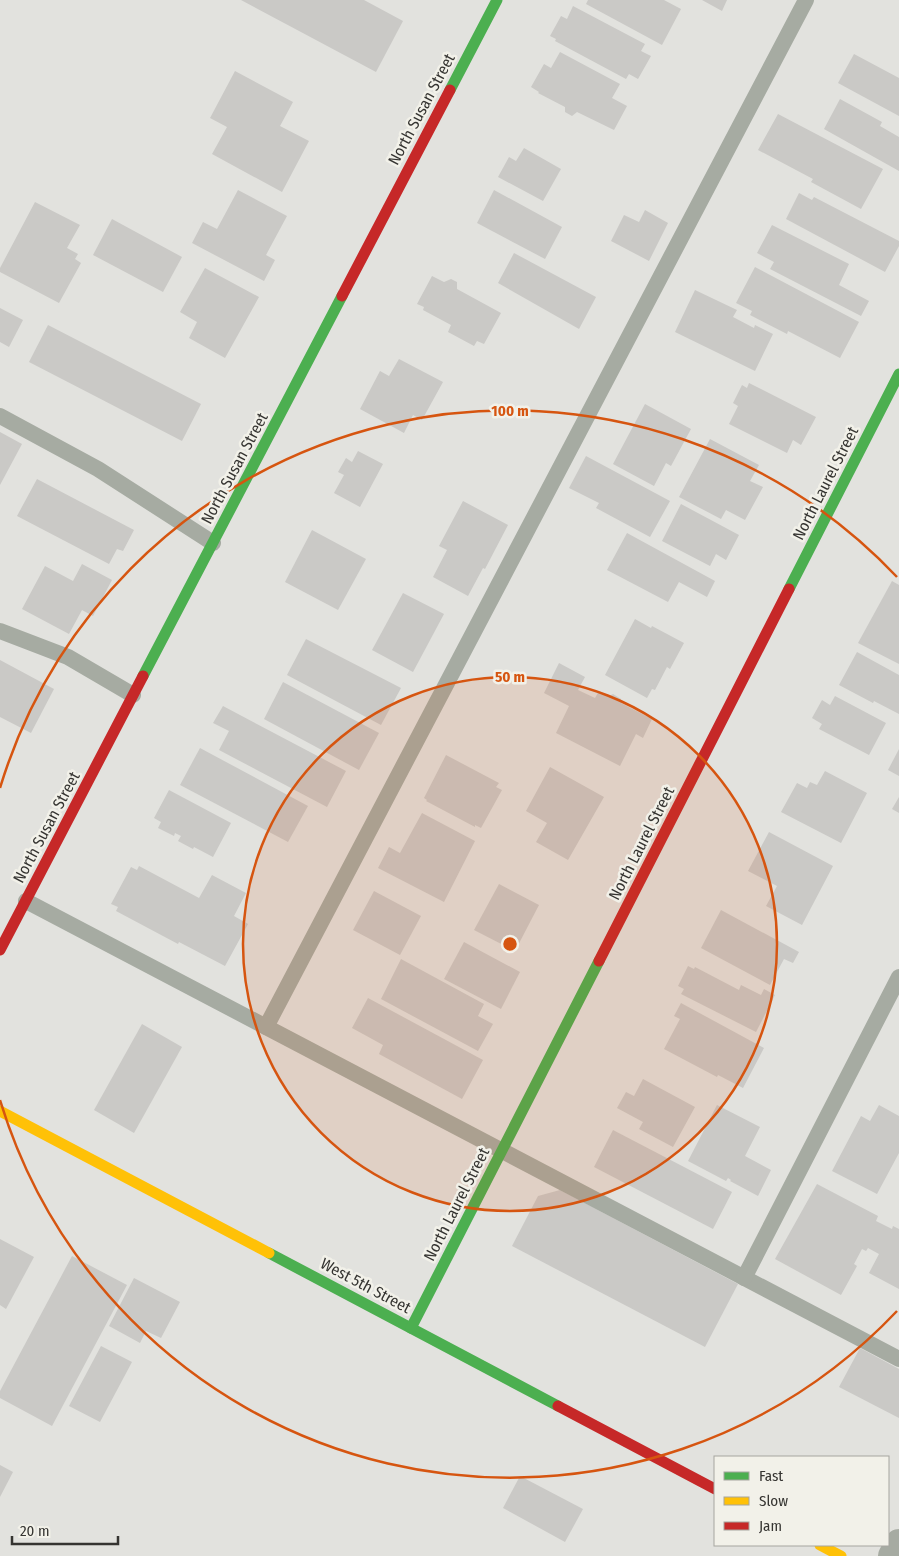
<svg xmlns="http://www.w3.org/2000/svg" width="899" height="1556" font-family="'Fira Sans Condensed',sans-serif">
<rect width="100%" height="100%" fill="#e2e2de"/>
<!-- building -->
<g fill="#cac9c6">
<polygon points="241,0 364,0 403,21 376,72"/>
<polygon points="588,0 664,0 681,9 662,45 586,4"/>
<polygon points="702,0 727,0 722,11"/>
<polygon points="573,6 645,44 641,51 651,56 638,79 629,74 626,79 555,41 556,39 550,36 561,16 567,19"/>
<polygon points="560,52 620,84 612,98 627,106 614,130 577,112 572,116 565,112 565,107 538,93 539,92 531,87 544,64 551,68"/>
<polygon points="854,54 899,78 899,116 838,83"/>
<polygon points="235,71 293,102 280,126 309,141 282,192 212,154 227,127 210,118"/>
<polygon points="840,99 882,122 880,126 899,137 899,171 824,129"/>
<polygon points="778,114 883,169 861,209 811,182 813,179 758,150"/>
<polygon points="524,148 561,169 543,201 498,177 509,157 516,161"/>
<polygon points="238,190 287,216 266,255 275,260 264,281 192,243 203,222 217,229"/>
<polygon points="494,190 562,227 545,259 477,223"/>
<polygon points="799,193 812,200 814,197 899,241 899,246 885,272 786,219"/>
<polygon points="35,202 80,225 67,248 78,254 75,259 81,263 59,303 0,272 0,268"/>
<polygon points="645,210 668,223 649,261 611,241 624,215 639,222"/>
<polygon points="112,219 182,257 163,292 93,255"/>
<polygon points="772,225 849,264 839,285 869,301 861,316 770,269 774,262 757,253"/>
<polygon points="514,253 596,297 579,329 498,283"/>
<polygon points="755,267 859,322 840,358 788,331 787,334 750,315 752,311 736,303"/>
<polygon points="205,268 259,297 225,358 189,338 197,322 180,312"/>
<polygon points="432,276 444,282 451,279 457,282 457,289 501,313 484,344 477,341 474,346 448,332 451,325 423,310 424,307 417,304"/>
<polygon points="695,290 737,310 733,317 754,328 755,325 773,334 755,371 675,332"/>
<polygon points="0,308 23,320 9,347 0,342"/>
<polygon points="48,325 201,404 182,441 29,362"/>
<polygon points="399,359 443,382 422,420 413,415 404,433 360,409 380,371 389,376"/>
<polygon points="749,383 816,417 801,445 793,440 787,453 729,424 738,406 733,403 742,385 747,388"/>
<polygon points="645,404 691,429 671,466 666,463 654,486 613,464"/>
<polygon points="0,432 22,444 0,485"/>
<polygon points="710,439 759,465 750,481 763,487 745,520 726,510 721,519 679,497"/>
<polygon points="358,451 383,464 360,507 334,493 344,475 338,472 346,458 352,462"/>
<polygon points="586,456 670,501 650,537 596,508 599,503 569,488"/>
<polygon points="37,479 134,530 123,551 117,549 109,564 17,516"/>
<polygon points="463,501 508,525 485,569 483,568 468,596 433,577 447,550 439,546"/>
<polygon points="681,504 739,535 726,560 716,554 710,566 662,541"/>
<polygon points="312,530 366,559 338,610 285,582"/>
<polygon points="627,533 715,581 707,597 679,582 668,602 607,570"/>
<polygon points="82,564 112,580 93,616 82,610 69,634 22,609 45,566 73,581"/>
<polygon points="892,581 899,585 899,664 858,643"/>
<polygon points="403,593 444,614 413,672 372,650"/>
<polygon points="635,619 651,628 652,626 684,643 670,669 667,667 655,690 652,689 647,698 605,675"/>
<polygon points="306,639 401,688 381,725 287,675"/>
<polygon points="857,652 899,675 899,714 874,701 873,703 839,685"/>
<polygon points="0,660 54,689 31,733 0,717"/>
<polygon points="559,663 585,677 578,690 595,698 599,691 609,696 613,694 621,699 621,703 652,719 643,738 636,734 620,766 556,733 569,706 544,693"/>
<polygon points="283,682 379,733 359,770 264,719"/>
<polygon points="835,696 886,723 869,755 819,729 822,724 812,718 822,700 830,705"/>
<polygon points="223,706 346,771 327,807 219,750 229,731 213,723"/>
<polygon points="200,748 308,806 288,842 180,785"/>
<polygon points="899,749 899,776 888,770"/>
<polygon points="446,755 499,783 496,787 502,790 481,828 475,825 475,827 426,801 427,800 424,798"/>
<polygon points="550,767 604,797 568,860 536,842 547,823 526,811"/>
<polygon points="825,771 867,793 841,843 781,812 797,783 807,788 810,782 817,785"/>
<polygon points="169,790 231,823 213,857 194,847 193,849 178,841 181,836 175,833 174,836 158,828 161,822 154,818"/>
<polygon points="899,797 899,813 892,809"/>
<polygon points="422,813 475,841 444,902 378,868 389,847 400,853"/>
<polygon points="769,832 833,866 802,925 766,906 777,886 748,871"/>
<polygon points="139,866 199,898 212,875 246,893 234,916 248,924 225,966 179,942 178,944 116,911 118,907 111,904 131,867 137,870"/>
<polygon points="499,884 539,905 515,951 474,930"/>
<polygon points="374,891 421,916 400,955 353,930"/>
<polygon points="721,910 799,952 793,963 784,959 770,985 701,948"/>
<polygon points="464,942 520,972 501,1009 444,979"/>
<polygon points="401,959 484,1004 478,1016 493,1024 478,1051 381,999"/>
<polygon points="688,966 694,969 695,967 739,990 741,985 761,995 764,989 775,995 756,1032 681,994 684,989 678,986"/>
<polygon points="368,998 483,1060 462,1099 379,1054 383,1045 352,1028"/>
<polygon points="681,1003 764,1048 743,1088 718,1075 717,1077 664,1049 680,1019 674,1016"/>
<polygon points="142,1024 182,1047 134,1133 94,1110"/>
<polygon points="643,1079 695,1107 673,1147 639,1129 643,1122 617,1108 626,1092 634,1096"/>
<polygon points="717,1105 760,1127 745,1156 771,1170 758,1196 730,1181 731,1180 728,1178 726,1181 688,1161"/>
<polygon points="879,1105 899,1116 899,1153 877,1194 832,1171 861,1116 870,1121"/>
<polygon points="613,1130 732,1192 713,1229 594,1167"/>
<polygon points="817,1184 878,1216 876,1221 892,1229 893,1226 899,1229 899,1289 869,1273 879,1254 868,1248 866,1251 862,1249 854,1264 857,1266 841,1295 775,1259"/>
<polygon points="560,1190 738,1284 705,1347 512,1246 538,1196"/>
<polygon points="0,1239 34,1257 6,1309 0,1305"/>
<polygon points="72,1256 127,1285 52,1426 0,1398 0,1391"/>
<polygon points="134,1278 180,1302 161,1338 146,1331 140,1343 109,1326"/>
<polygon points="101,1346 132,1362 100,1422 69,1406"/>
<polygon points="860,1348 899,1369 899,1418 839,1387"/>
<polygon points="0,1465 13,1472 0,1497"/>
<polygon points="520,1476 583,1509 565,1542 503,1508"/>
</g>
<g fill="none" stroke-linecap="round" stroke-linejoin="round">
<!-- lane -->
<g stroke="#a6aba2" stroke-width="16">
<polyline points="0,416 98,469 213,543"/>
<polyline points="0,631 68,657 133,695"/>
<polyline points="26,901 899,1359"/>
<polyline points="266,1027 806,0"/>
<polyline points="744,1278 899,977"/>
</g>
<!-- street -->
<polyline stroke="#a6aba2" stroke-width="28" points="892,1556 899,1543"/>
<!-- fast -->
<g stroke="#4caf50" stroke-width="11">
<polyline points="450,90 497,0"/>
<polyline points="789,589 899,374"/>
<polyline points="143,676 342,296"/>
<polyline points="269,1253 558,1406"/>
<polyline points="411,1328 599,961"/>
</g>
<!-- slow -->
<g stroke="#ffc107" stroke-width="11">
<polyline points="0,1111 269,1253"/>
<polyline points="820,1545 841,1556"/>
</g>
<!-- jam -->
<g stroke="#c62828" stroke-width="11">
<polyline points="342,296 450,90"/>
<polyline points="0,950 143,676"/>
<polyline points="599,961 789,589"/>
<polyline points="558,1406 715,1489"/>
</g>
</g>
<!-- distance rings -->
<circle cx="510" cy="944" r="267" fill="#d65510" fill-opacity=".12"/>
<g fill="none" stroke="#d65510" stroke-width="2.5">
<circle cx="510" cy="944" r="267"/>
<path d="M897 1311A533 533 0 0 1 0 1100M0 788A533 533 0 0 1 897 577"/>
</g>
<g text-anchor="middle" stroke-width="5" stroke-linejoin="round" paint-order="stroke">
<!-- street labels -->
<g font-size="16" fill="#353431" stroke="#f2f1e9">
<text transform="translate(421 109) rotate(-62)" y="6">North Susan Street</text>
<text transform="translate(234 468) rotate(-62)" y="6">North Susan Street</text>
<text transform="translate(825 483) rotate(-63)" y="6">North Laurel Street</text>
<text transform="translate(46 827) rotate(-62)" y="6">North Susan Street</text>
<text transform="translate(641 843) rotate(-63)" y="6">North Laurel Street</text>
<text transform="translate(456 1204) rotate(-63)" y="6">North Laurel Street</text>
<text transform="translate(366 1285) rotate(28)" y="6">West 5th Street</text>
</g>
</g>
<circle cx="510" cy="944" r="8" fill="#d65510" stroke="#f2f1e9" stroke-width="2.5"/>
<g font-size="15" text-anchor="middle" font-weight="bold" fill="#d65510" stroke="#f2f1e9" stroke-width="5" stroke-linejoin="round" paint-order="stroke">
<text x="510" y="416">100 m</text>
<text x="510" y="682">50 m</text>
</g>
<!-- legend -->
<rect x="714" y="1456" width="175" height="90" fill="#f2f1e9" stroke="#a6a59f"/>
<rect x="724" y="1472" width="25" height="8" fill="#4caf50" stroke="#a6a59f"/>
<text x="759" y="1481" font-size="15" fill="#353431">Fast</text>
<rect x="724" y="1497" width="25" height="8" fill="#ffc107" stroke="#a6a59f"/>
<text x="759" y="1506" font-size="15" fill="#353431">Slow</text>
<rect x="724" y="1522" width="25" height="8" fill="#c62828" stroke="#a6a59f"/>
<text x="759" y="1531" font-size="15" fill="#353431">Jam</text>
<!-- scale -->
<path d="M12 1536v8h106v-8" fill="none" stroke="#353431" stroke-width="2.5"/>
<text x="20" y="1536" font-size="15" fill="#353431" stroke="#f2f1e9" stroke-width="4" paint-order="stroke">20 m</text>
</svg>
